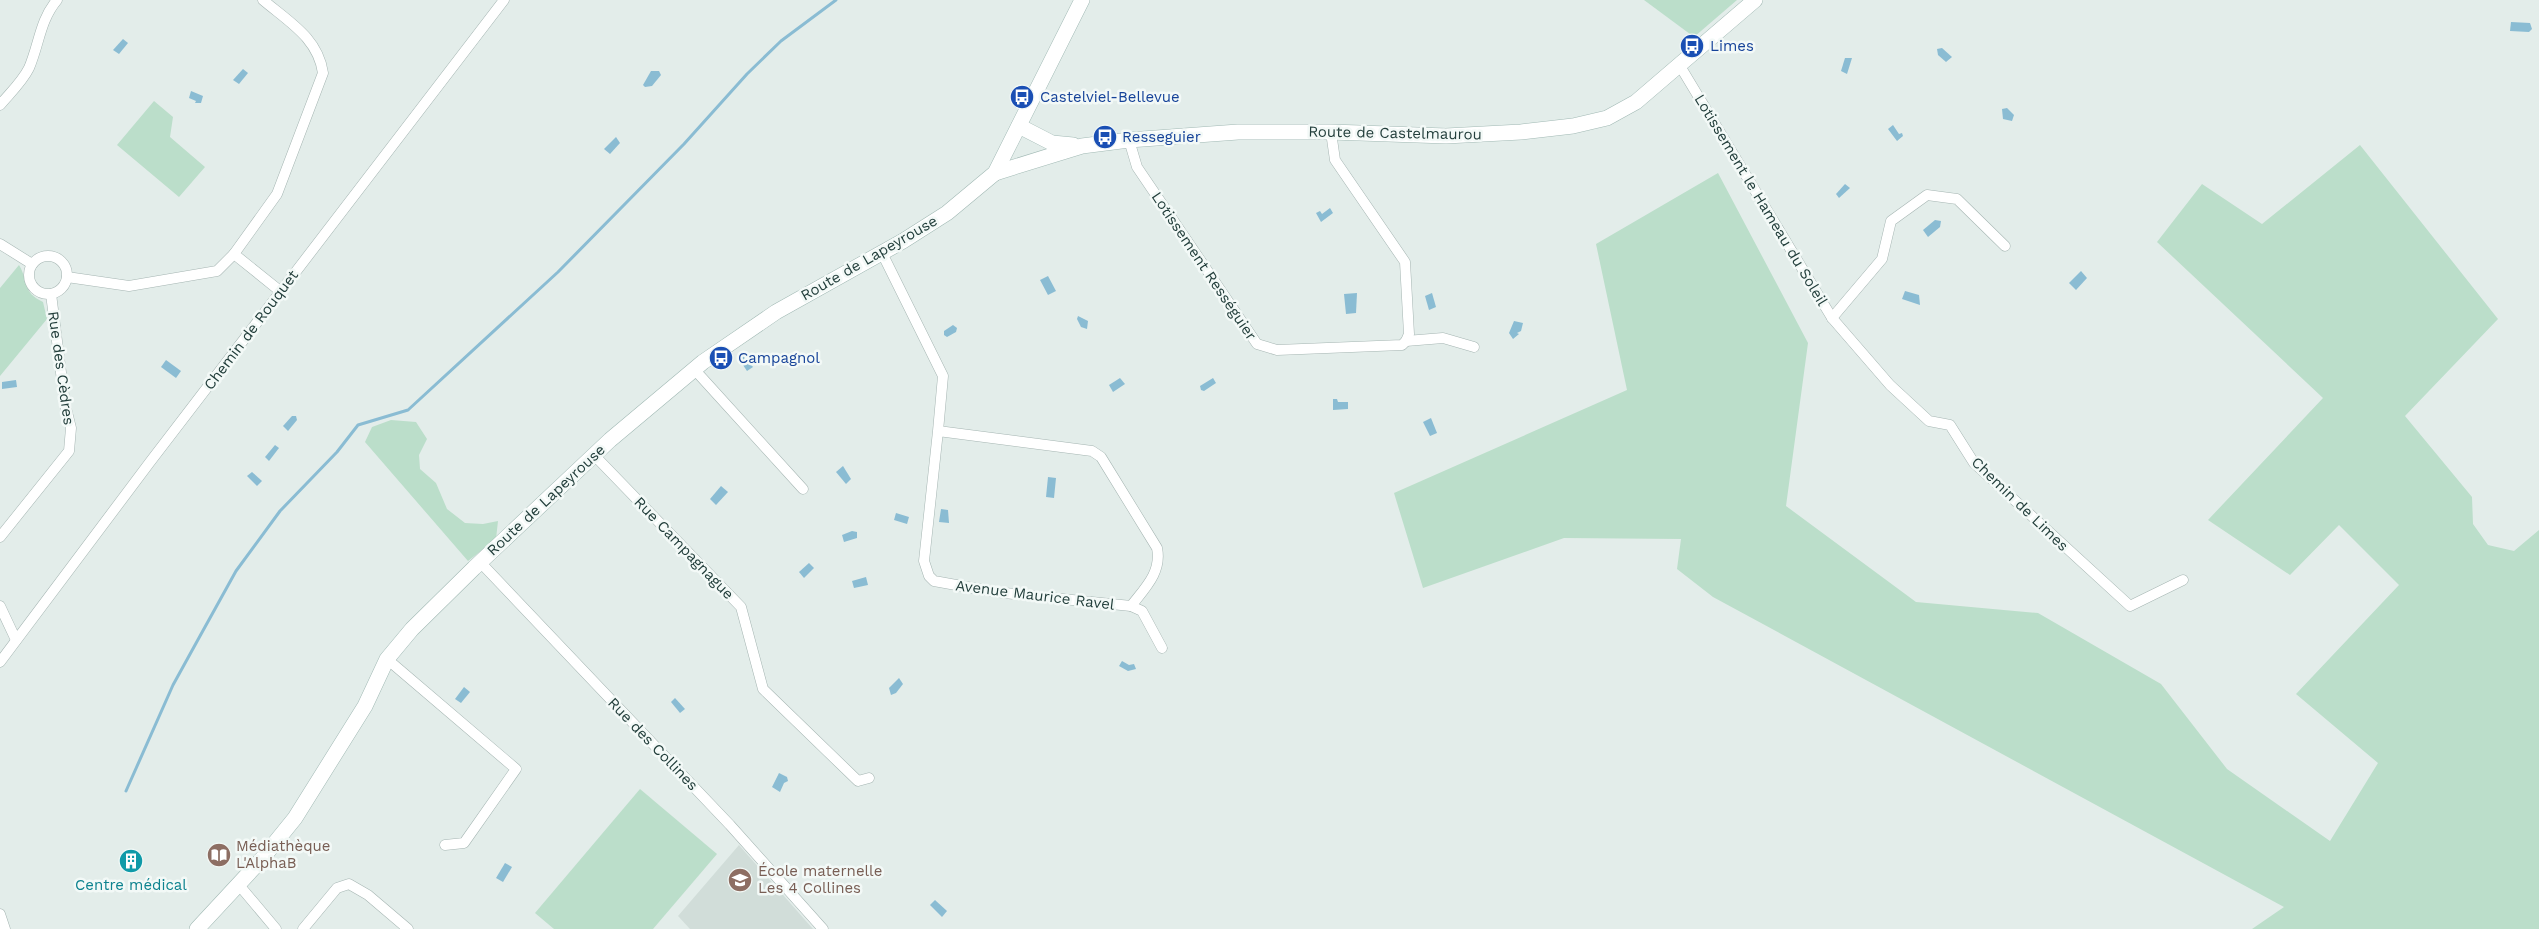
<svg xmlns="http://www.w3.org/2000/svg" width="2539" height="929" font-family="'Work Sans',sans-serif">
<rect width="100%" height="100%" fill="#e3edea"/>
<!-- built -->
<polygon fill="#d1ddd9" points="739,845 813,929 690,929 678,916"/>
<!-- green -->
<g fill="#bbdeca">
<polygon points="1644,0 1737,0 1694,37"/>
<polygon points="154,101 173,117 170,137 205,167 179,197 117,145"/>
<polygon points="2360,145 2498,319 2405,416 2472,497 2473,524 2488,545 2514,551 2539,530 2539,929 2252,929 2284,907 1713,597 1677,569 1681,539 1564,538 1423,588 1394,493 1627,390 1596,244 1718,173 1808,343 1786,506 1916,602 2038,613 2161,684 2227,769 2330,841 2378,763 2296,694 2399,585 2339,525 2290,575 2208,520 2323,398 2157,242 2202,184 2262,224"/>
<path d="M19,265C29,282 22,292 43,302L47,319L0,376V288Z"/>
<polygon points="391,420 416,422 427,439 419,455 420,469 436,483 447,509 465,523 483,524 498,521 496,539 468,561 365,442 372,427"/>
<polygon points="640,789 717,854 653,929 554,929 535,913"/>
</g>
<!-- water -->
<g fill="#8abcd3">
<polygon points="2511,22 2530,23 2532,29 2529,32 2510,31"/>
<polygon points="123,39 128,43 119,54 113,50"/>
<polygon points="1942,48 1952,57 1946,62 1938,55 1937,49"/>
<polygon points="1845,58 1852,58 1847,74 1841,71"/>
<polygon points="243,69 248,73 239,84 233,80"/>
<polygon points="651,71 659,71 661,75 652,86 645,87 643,85"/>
<polygon points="191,91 203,96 201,103 195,103 196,101 189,98"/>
<polygon points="2007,108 2014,115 2012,121 2003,119 2002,109"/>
<polygon points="1893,125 1899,134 1902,133 1903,136 1897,141 1888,129"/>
<polygon points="616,137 620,143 610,154 604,149"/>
<polygon points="1845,184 1850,188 1839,198 1836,194"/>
<polygon points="1330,208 1333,213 1321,222 1316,213 1320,211 1322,214"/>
<polygon points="1935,220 1941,221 1940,227 1928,237 1923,230"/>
<polygon points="2081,271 2087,278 2076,290 2069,283"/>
<polygon points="1048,276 1056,291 1048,295 1040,280"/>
<polygon points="1905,291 1919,295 1920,305 1902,299"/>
<polygon points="1357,293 1356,313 1346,314 1344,294"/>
<polygon points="1432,293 1436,307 1429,310 1425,296"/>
<polygon points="1078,316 1088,321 1087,329 1081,327 1077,319"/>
<polygon points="1514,321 1523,323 1521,331 1517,333 1519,334 1513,339 1509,333"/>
<polygon points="953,325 957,328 956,332 947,337 944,335 944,331"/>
<polygon points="744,356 753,367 747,371 739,359"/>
<polygon points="166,360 181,371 176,378 161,367"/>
<polygon points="1120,378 1125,384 1113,392 1109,385"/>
<polygon points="1213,378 1216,383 1204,391 1201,390 1200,386"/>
<polygon points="16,380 17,387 2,389 2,382"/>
<polygon points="1333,399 1337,399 1338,402 1348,402 1348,409 1333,410"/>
<polygon points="292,416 296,416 297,420 288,431 283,426"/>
<polygon points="1431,418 1437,433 1430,436 1423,422"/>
<polygon points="275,445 279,448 269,461 265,457"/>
<polygon points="843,466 851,479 846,484 836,472"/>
<polygon points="252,472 262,481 257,486 247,476"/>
<polygon points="1048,477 1056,478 1054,498 1046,497"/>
<polygon points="721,486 728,492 716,505 710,499"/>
<polygon points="941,509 948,510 949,523 939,522"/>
<polygon points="896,513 909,517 907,524 894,520"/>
<polygon points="852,531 857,532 857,538 844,542 842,535"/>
<polygon points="809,563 814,568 804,578 799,572"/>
<polygon points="866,577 868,585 854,588 852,581"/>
<polygon points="1122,661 1129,665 1134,664 1136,669 1128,671 1119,666"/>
<polygon points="899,678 903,684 896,693 891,695 889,688"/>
<polygon points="464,687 470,692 461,703 455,699"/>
<polygon points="675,698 685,709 680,713 671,702"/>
<polygon points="779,773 787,777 788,781 784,783 780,792 772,787"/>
<polygon points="505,863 512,867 503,882 496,878"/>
<polygon points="935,900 947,911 942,917 930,905"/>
</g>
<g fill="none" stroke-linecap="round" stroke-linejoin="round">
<!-- stream -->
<polyline stroke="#8abcd3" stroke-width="3" points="126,791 173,685 200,636 236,571 280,511 337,452 358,425 408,410 558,272 684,144 747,74 781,41 836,0"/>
<!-- street casing -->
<g stroke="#a5b5b2" stroke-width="11">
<g id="street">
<path d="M263,0C289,22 318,38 323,73L277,194L234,254L280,291"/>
<polyline points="1680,66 1832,318 1890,385 1929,421 1950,425 1974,463 2130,606 2183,580"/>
<path d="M0,105C10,93 22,82 29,68C39,45 40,20 57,0"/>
<polyline points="1129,140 1137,167 1257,344 1277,350 1402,345 1406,341 1409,334 1405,262 1335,160 1331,132"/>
<polyline points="0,244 32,264"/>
<path d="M882,253L943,376L938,431L1092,451L1101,457L1157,548C1162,572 1145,588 1131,606L995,592L934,581L929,576L924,561L938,431"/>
<circle cx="48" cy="275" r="19"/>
<polyline points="67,277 129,286 217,271 234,254"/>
<polyline points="1832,318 1882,259 1891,221 1927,195 1957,199 2005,246"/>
<polyline points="1406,341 1443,338 1474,347"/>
<polyline points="694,369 803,489"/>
<polyline points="594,455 741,607 763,689 858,781 869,778"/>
<polyline points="0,537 69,451 71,428 65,404 51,294"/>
<polyline points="480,562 730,825 823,929"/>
<polyline points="0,606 16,640"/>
<polyline points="1131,606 1142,611 1162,648"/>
<polyline points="387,659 516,769 464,843 445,845"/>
<polyline points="0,662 150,462 504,0"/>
<polyline points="239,885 276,929"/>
<polyline points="0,914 5,929"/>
<polyline points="303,929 337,888 349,884 368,895 408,929"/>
</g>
</g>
<!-- secondary casing -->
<g stroke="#a1b9b4" stroke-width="16">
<g id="secondary">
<polyline points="1019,126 1052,143 1073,145"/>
<polyline points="995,173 1082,146 1129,140 1238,132 1331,132 1446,136 1521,132 1573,126 1607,118 1636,102 1755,0"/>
<polyline points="197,929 261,860 295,818 365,706 387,659 412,629 474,568 610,440 703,362 776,312 903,241 947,213 995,173 1082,0"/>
</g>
</g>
<!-- street -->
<use href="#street" stroke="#fff" stroke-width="10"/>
<!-- secondary -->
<use href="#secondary" stroke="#fff" stroke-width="15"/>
</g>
<!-- icons -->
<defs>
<g id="bus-disc" transform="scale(1.25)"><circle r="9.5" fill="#1a4fb4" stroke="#f3f9f7"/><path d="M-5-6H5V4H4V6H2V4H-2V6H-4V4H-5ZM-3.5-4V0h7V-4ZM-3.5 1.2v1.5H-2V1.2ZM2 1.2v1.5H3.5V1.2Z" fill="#fff"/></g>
<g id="library-disc" transform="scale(1.25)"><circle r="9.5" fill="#8d6e63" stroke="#f3f9f7"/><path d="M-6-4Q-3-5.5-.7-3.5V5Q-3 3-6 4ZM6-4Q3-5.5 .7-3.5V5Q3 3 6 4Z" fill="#fff"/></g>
<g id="building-disc" transform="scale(1.25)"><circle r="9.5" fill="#0f9aa8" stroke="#f3f9f7"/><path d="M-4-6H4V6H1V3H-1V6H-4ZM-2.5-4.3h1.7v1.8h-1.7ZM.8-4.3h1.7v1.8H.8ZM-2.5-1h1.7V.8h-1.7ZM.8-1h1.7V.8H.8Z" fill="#fff"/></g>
<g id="school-disc" transform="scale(1.25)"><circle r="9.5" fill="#8d6e63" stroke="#f3f9f7"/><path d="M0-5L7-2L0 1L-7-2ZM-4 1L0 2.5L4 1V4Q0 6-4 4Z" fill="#fff"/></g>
</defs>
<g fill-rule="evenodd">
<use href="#bus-disc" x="1692" y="46"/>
<use href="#bus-disc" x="1022" y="97"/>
<use href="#bus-disc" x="1105" y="137"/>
<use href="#bus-disc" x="721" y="358"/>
<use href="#library-disc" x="219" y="855"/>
<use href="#building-disc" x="131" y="861"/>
<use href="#school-disc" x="740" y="880"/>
</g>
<g text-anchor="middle" stroke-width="5" stroke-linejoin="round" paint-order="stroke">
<!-- transit labels -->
<g font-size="15" fill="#164399" stroke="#f3f9f7" text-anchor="start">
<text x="1710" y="51">Limes</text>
<text x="1040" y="102">Castelviel-Bellevue</text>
<text x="1122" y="142">Resseguier</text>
<text x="738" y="363">Campagnol</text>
</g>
<!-- street labels -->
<g font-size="15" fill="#223e3b" stroke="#f3f9f7">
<text transform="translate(1395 133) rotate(1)" y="5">Route de Castelmaurou</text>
<text transform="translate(1761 200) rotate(59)" y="5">Lotissement le Hameau du Soleil</text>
<text transform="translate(869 258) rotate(-30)" y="5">Route de Lapeyrouse</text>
<text transform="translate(1204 266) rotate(56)" y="5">Lotissement Rességuier</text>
<text transform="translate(251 330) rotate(-53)" y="5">Chemin de Rouquet</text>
<text transform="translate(61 368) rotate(82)" y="5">Rue des Cèdres</text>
<text transform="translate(546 500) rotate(-43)" y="5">Route de Lapeyrouse</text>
<text transform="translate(2020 504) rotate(44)" y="5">Chemin de Limes</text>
<text transform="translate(684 548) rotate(46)" y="5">Rue Campagnague</text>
<text transform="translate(1035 595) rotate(7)" y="5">Avenue Maurice Ravel</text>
<text transform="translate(653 744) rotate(46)" y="5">Rue des Collines</text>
</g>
<!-- education labels -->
<g font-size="15" fill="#785e54" stroke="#f3f9f7" text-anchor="start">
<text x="236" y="851">Médiathèque<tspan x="236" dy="17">L'AlphaB</tspan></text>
<text x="758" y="876">École maternelle<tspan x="758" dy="17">Les 4 Collines</tspan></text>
</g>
<!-- culture labels -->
<g font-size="15" fill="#0d838f" stroke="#f3f9f7">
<text x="131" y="890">Centre médical</text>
</g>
</g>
</svg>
